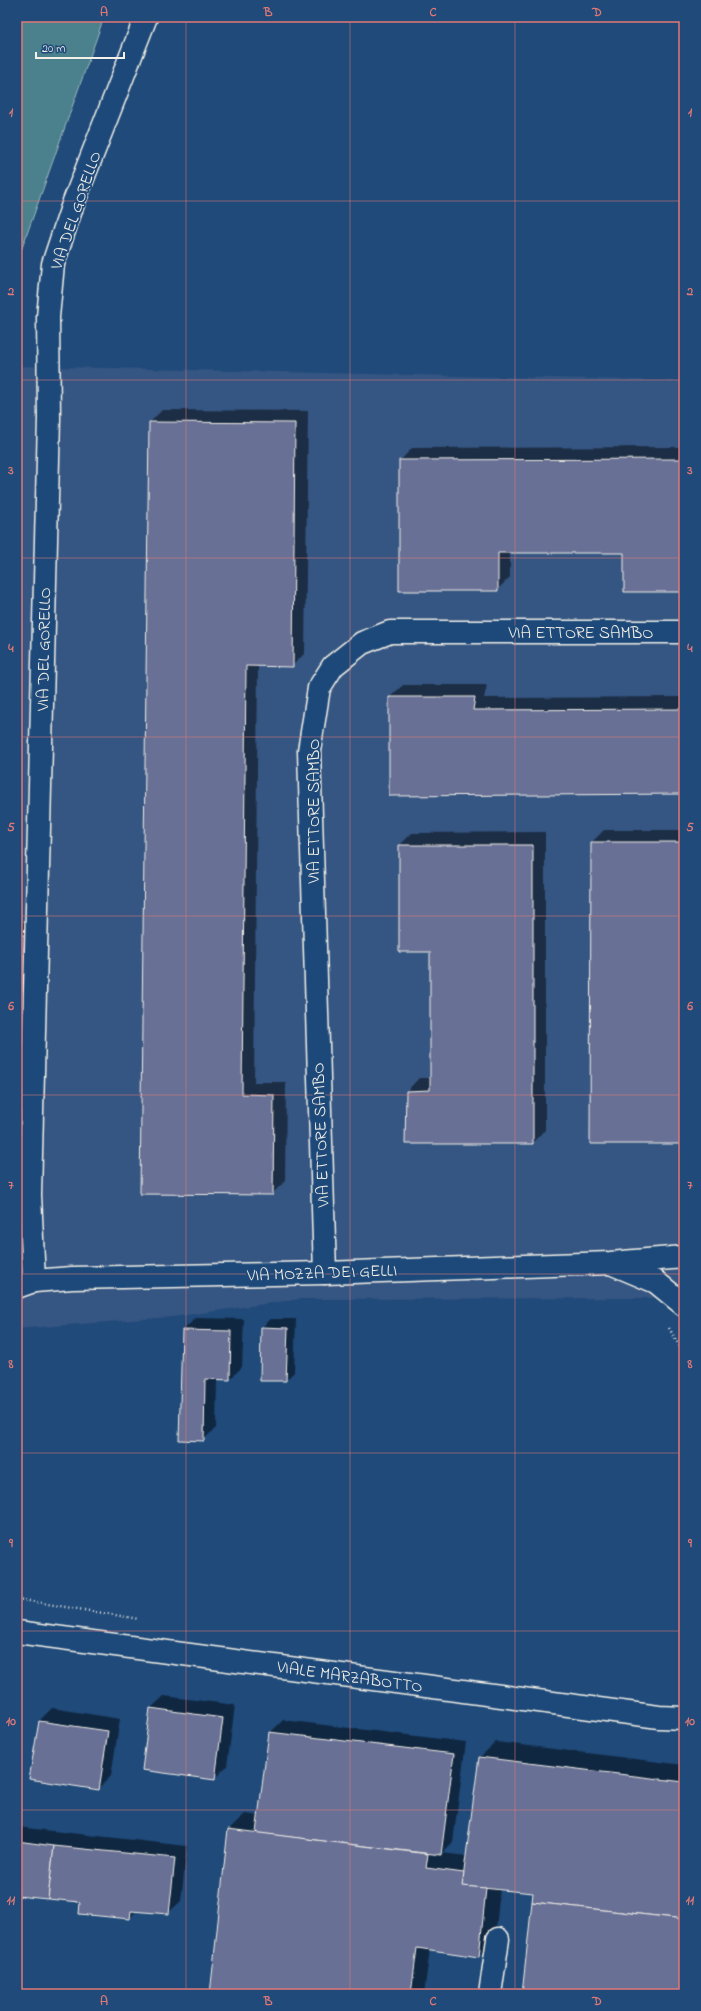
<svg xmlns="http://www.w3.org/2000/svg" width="701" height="2011" font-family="'Indie Flower',sans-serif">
<rect width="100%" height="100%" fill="#1f4a7a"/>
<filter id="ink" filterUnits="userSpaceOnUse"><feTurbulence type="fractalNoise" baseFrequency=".025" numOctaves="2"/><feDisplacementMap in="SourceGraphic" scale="8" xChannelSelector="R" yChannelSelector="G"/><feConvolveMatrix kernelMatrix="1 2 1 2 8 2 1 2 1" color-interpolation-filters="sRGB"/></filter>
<g filter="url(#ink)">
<!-- built -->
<polygon fill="#355582" points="17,366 684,381 684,1298 301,1299 173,1317 17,1329"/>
<!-- green -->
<polygon fill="#4b808d" stroke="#a0b8ba" points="17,17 104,17 17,262"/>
<!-- shadow -->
<g fill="#0007">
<polygon points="162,410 308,411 305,653 292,666 258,665 254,1082 286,1082 285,1181 272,1194 141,1193 150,422"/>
<polygon points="684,447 684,591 625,552 510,552 510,577 497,590 400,461 412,448"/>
<polygon points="403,685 487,685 484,698 684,697 684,793 390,697"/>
<polygon points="604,830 684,830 684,1143 592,842"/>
<polygon points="545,832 545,1130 532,1143 407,1091 419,1078 431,1078 431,951 400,845 412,833"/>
<polygon points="17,922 37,923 34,977 22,990 17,989"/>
<polygon points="17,1015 44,1017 17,1111"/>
<polygon points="196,1318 244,1319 242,1367 230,1379 217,1379 216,1428 203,1440 183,1330"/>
<polygon points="271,1319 296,1319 294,1372 286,1380 262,1327"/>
<polygon points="164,1696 235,1705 227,1766 214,1779 151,1708"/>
<polygon points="52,1708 120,1719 111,1776 98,1789 31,1778 39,1721"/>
<polygon points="283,1720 466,1742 453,1842 442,1853 467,1856 480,1757 496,1742 684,1765 684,1994 523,1994 534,1892 500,1888 495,1940 479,1956 430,1949 424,1994 211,1994 229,1829 245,1814 260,1816 270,1733"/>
<polygon points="17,1827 187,1846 181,1901 168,1913 137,1910 130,1918 81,1902 17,1895"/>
</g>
<!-- building -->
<g fill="#687096" stroke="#f4f1e8">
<polygon points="149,422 295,423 293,667 246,666 242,1094 274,1095 273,1195 140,1194"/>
<polygon points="684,459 684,592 624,592 624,553 498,553 498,591 399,591 399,460"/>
<polygon points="389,697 475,697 473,710 684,709 684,794 389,796"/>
<polygon points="591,842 684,842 684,1144 590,1144"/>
<polygon points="399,845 533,845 533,1144 405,1144 406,1091 430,1090 430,952 399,952"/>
<polygon points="17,935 25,935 22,991 17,990"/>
<polygon points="17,1032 29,1033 23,1112 17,1112"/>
<polygon points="261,1327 288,1328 286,1381 260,1381"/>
<polygon points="182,1330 231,1331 230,1380 205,1379 204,1441 179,1440"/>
<polygon points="150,1708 223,1718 215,1780 142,1770"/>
<polygon points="39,1721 108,1731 99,1790 29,1779"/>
<polygon points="269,1732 454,1754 441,1855 256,1833"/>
<polygon points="479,1757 684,1782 684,1919 532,1902 533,1893 462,1886"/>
<polygon points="228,1829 428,1854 426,1868 464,1873 462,1886 486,1888 479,1957 417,1948 411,1994 210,1994"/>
<polygon points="17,1841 54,1846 48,1899 17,1896"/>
<polygon points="54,1846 175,1858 169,1914 131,1911 130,1919 79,1914 80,1902 48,1899"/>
<polygon points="532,1902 684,1919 684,1994 522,1994"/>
</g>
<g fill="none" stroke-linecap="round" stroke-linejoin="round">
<!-- minor casing -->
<g stroke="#f4f1e8" stroke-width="25">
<g id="minor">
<polyline points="613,1264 656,1282 684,1305"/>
<polyline points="325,1273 309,751 319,688 333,666 362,643 390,632 684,632"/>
<polyline points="34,1281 30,1195 49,418 48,317 53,264 73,204 146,17"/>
<polyline points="17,1287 34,1281 72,1278 325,1273 610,1263 684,1257"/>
<polyline points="17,1632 659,1717 684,1718"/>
<polyline points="490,1994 498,1939"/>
</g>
</g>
<!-- path -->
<g stroke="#f4f1e8" stroke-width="2.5" stroke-dasharray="1 3" stroke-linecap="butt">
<polyline points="669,1328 684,1354"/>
<polyline points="17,1599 139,1619"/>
</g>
<!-- minor -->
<use href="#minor" stroke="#1f4a7a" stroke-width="22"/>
</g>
</g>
<!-- grid -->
<path fill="none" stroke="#e27875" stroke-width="1" stroke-opacity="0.55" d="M186,17V1994M350,17V1994M515,17V1994M17,201H684M17,380H684M17,558H684M17,737H684M17,916H684M17,1095H684M17,1274H684M17,1453H684M17,1631H684M17,1810H684"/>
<g text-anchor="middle" stroke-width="3.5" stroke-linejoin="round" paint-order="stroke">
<!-- street labels -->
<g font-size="17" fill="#f4f1e8" stroke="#1f4a7a">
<text transform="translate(75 210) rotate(-71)" y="6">VIA DEL GORELLO</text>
<text x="581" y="638">VIA ETTORE SAMBO</text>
<text transform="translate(43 649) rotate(-89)" y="6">VIA DEL GORELLO</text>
<text transform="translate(313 811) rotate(-90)" y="6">VIA ETTORE SAMBO</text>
<text transform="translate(320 1135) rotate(-92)" y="6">VIA ETTORE SAMBO</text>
<text transform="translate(322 1272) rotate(-2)" y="6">VIA MOZZA DEI GELLI</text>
<text transform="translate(350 1676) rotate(8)" y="6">VIALE MARZABOTTO</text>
</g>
</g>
<!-- margin -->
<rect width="701" height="2011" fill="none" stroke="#1f4a7a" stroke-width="44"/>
<!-- scale -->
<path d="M36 52v6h88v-6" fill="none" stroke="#f4f1e8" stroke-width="2"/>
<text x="42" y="52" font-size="12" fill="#f4f1e8" stroke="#1f4a7a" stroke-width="3" paint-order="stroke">20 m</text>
<rect x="22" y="22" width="657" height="1967" fill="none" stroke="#e27875" stroke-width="1.5"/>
<g font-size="13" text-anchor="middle" font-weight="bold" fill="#e27875">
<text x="104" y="16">A</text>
<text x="268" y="16">B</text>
<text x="433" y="16">C</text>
<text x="597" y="16">D</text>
<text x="11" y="116">1</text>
<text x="690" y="116">1</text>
<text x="11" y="295">2</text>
<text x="690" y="295">2</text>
<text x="11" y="474">3</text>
<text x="690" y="474">3</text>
<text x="11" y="652">4</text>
<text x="690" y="652">4</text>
<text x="11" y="831">5</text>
<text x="690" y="831">5</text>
<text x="11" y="1010">6</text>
<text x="690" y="1010">6</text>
<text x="11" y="1189">7</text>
<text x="690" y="1189">7</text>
<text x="11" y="1368">8</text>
<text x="690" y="1368">8</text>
<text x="11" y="1547">9</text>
<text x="690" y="1547">9</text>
<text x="11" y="1725">10</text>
<text x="690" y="1725">10</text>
<text x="11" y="1904">11</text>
<text x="690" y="1904">11</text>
<text x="104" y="2005">A</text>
<text x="268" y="2005">B</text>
<text x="433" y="2005">C</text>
<text x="597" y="2005">D</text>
</g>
</svg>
